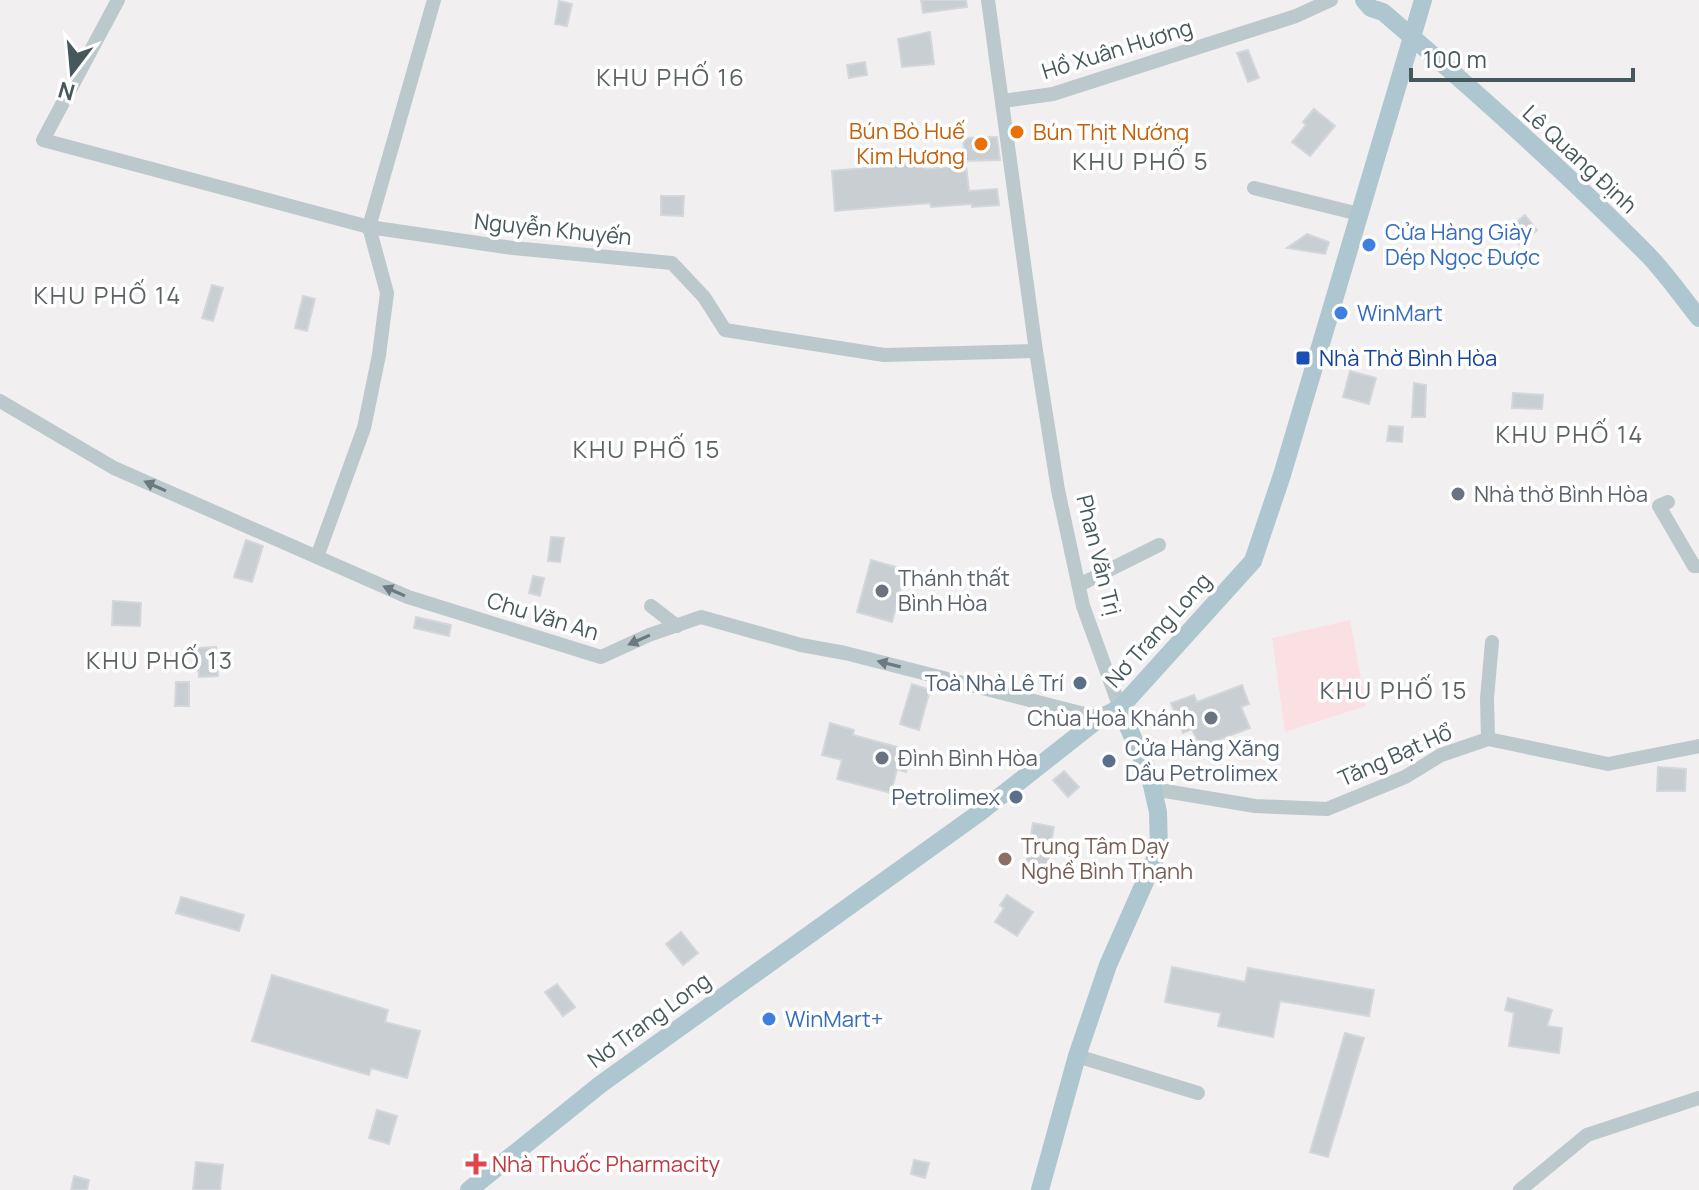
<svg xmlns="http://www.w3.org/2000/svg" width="1699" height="1190" font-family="Manrope,sans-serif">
<rect width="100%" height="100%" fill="#f2eff0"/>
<!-- medical -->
<polygon fill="#fbe0e3" points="1350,620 1366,706 1285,732 1272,638"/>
<!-- building -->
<g fill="#c9ced2" stroke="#d3d7db" stroke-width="2">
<polygon points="921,0 966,0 967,7 923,13"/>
<polygon points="559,1 572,4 567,26 555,24"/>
<polygon points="930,32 934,64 902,67 898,39"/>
<polygon points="1248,50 1259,78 1248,82 1237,53"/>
<polygon points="865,62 867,75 849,78 847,65"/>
<polygon points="1314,109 1335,126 1310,156 1292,142 1306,125 1303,122"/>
<polygon points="997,137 1000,160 963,161 964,138"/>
<polygon points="924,163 925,169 966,165 969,191 997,189 999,205 972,207 972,204 931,207 930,203 835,211 832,171"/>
<polygon points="661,196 684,196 683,216 661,215"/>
<polygon points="1525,215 1537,230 1519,244 1511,234 1518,229 1514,224"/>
<polygon points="1307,234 1329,242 1325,254 1287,248"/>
<polygon points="212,285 223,288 213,321 202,318"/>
<polygon points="303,296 315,299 307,331 295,328"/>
<polygon points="1350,371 1376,378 1369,404 1343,397"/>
<polygon points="1414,383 1426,385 1425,417 1412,417"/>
<polygon points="1513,393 1543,395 1542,409 1512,408"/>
<polygon points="1389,426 1403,427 1402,442 1387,441"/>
<polygon points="551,537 564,538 560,562 548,561"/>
<polygon points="246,540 263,546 252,582 234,577"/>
<polygon points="871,560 906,570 892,622 857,612"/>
<polygon points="533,576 544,578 540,596 529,593"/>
<polygon points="113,601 141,603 140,626 112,625"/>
<polygon points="416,617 451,625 449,636 414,628"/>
<polygon points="216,647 218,676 199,677 197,648"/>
<polygon points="176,682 189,682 189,706 175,706"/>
<polygon points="912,684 930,690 919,730 900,724"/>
<polygon points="1242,685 1249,704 1241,707 1250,728 1200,747 1192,729 1183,733 1171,703 1194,695 1197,702"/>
<polygon points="830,723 854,730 853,735 912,751 906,772 897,769 891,793 837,779 842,760 822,755"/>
<polygon points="1658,767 1686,769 1685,791 1657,791"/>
<polygon points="1064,771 1079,787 1068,797 1053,780"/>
<polygon points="1033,823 1054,827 1045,879 1024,875"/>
<polygon points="1007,895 1033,912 1017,936 995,922 1004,908 1000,905"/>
<polygon points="181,897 244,915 239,931 176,913"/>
<polygon points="681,932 698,953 683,965 666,944"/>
<polygon points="1172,967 1245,982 1248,968 1374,990 1369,1016 1280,1001 1273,1037 1218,1026 1221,1013 1165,1002"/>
<polygon points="272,975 388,1010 385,1022 420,1031 407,1078 371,1068 369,1075 252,1041"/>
<polygon points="557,984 575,1007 563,1016 545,992"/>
<polygon points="1508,998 1552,1010 1547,1026 1562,1028 1559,1053 1509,1046 1514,1013 1505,1010"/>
<polygon points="1345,1033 1364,1038 1328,1157 1310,1152"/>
<polygon points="377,1110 397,1116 389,1144 369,1138"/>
<polygon points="914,1160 929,1163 925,1178 911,1174"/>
<polygon points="196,1162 223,1165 220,1190 193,1190"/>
<polygon points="74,1176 89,1180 87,1190 71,1190"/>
</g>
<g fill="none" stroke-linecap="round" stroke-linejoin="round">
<!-- minor -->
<g stroke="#bbc8cc" stroke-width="14">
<polyline points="118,0 43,140 369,227 513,248 672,263 704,297 725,330 884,355 1036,351"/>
<polyline points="988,0 1036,351 1058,490 1083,606 1120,708"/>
<polyline points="1003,101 1053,94 1296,16 1331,0"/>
<polyline points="1254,188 1359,214"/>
<polyline points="0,401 114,468 408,597 601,657 649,635 701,617 801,645 845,653 1100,718"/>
<polyline points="1668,502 1659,506 1694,566 1699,566"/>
<polyline points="317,557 364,428 379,355 387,293 369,227 434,0"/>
<polyline points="1079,585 1159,545"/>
<polyline points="651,606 677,626"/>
<polyline points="1488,739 1487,698 1492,642"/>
<polyline points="1153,789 1255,806 1327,809 1405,777 1441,755 1488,739 1608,764 1699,746"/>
<polyline points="1077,1056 1198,1093"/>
<polyline points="1520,1190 1587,1135 1699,1098"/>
</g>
<!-- major -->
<g stroke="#aec6cf" stroke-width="18">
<path d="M1364,0L1371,8L1383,12C1474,90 1565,171 1649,256C1667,275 1683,298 1699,318"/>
<polyline points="469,1190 601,1084 979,813 1100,718 1120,708 1253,561 1282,475 1423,0"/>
<polyline points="1040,1190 1077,1056 1108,965 1159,850 1158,812 1150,777 1120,708"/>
</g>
</g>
<!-- one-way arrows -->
<defs><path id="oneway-solid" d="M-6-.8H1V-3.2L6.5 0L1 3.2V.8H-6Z" transform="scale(2)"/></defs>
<g fill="#6a7a7e">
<use href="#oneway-solid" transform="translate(155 486) rotate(-156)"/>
<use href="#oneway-solid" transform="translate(394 591) rotate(-156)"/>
<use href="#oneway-solid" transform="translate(639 640) rotate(156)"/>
<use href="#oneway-solid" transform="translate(889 664) rotate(-166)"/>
</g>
<!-- markers -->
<g fill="#e8710a" stroke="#fff" stroke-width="3">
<circle cx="1017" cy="132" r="8"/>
<circle cx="981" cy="144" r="8"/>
</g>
<g fill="#3f7fe0" stroke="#fff" stroke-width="3">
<circle cx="1369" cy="245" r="8"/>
<circle cx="1341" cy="313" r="8"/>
<circle cx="769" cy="1019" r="8"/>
</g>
<rect fill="#1a4fb4" stroke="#fff" stroke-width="3" x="1295" y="350" width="16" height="16" rx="4"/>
<g fill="#6b7280" stroke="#fff" stroke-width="3">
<circle cx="1458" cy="494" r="8"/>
<circle cx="882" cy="591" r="8"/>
<circle cx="1211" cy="718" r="8"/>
<circle cx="882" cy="758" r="8"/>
</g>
<g fill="#5c6f8a" stroke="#fff" stroke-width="3">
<circle cx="1080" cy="683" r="8"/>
<circle cx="1109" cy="761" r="8"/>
<circle cx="1016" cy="797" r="8"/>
</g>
<circle fill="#8d6e63" stroke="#fff" stroke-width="3" cx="1005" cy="859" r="8"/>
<path fill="#e0444e" stroke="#fff" stroke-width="3" d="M472 1152h8v8h8v8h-8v8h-8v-8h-8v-8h8z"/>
<g text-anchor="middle" stroke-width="7" stroke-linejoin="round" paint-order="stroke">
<!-- street labels -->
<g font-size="22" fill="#47585d" stroke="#fff">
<text transform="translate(1117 49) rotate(-17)" y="8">Hồ Xuân Hương</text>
<text transform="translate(1580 159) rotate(43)" y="8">Lê Quang Định</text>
<text transform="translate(553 229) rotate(6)" y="8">Nguyễn Khuyến</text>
<text transform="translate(1099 555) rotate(76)" y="8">Phan Văn Trị</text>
<text transform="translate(543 616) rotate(17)" y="8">Chu Văn An</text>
<text transform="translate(1158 630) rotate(-48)" y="8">Nơ Trang Long</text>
<text transform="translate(1395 755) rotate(-24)" y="8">Tăng Bạt Hổ</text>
<text transform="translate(649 1020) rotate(-36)" y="8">Nơ Trang Long</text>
</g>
<!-- food labels -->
<g font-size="22" fill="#c56008" stroke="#fff" text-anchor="end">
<text x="965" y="139">Bún Bò Huế<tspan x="965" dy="25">Kim Hương</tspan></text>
<text x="1033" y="140" text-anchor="start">Bún Thịt Nướng</text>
</g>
<!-- shop labels -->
<g font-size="22" fill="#366cbe" stroke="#fff" text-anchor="start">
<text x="1385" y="240">Cửa Hàng Giày<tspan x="1385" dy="25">Dép Ngọc Được</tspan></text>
<text x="1357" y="321">WinMart</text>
<text x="785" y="1027">WinMart+</text>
</g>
<!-- transit labels -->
<g font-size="22" fill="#164399" stroke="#fff" text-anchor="start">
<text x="1319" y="366">Nhà Thờ Bình Hòa</text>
</g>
<!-- worship labels -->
<g font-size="22" fill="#5b616d" stroke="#fff" text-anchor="start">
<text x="1474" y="502">Nhà thờ Bình Hòa</text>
<text x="898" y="586">Thánh thất<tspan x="898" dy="25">Bình Hòa</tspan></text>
<text x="1195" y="726" text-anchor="end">Chùa Hoà Khánh</text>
<text x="898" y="766">Đình Bình Hòa</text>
</g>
<!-- service labels -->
<g font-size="22" fill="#4e5e75" stroke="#fff" text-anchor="end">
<text x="1064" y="691">Toà Nhà Lê Trí</text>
<text x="1125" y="756" text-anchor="start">Cửa Hàng Xăng<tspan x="1125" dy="25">Dầu Petrolimex</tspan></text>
<text x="1000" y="805">Petrolimex</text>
</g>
<!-- education labels -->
<g font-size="22" fill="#785e54" stroke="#fff" text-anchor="start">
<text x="1021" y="854">Trung Tâm Dạy<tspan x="1021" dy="25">Nghề Bình Thạnh</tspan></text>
</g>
<!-- health labels -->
<g font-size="22" fill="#be3a42" stroke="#fff" text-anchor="start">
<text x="492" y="1172">Nhà Thuốc Pharmacity</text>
</g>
<!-- neighbourhood labels -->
<g font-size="24" letter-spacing="2" fill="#5c6264" stroke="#fff">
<text x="671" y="86">KHU PHỐ 16</text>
<text x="1141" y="170">KHU PHỐ 5</text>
<text x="108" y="304">KHU PHỐ 14</text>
<text x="1570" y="443">KHU PHỐ 14</text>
<text x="647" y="458">KHU PHỐ 15</text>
<text x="160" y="669">KHU PHỐ 13</text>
<text x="1394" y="699">KHU PHỐ 15</text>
</g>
</g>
<!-- north arrow -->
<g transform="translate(72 72) rotate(196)" stroke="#ffffff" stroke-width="6" paint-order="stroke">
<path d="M0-6L14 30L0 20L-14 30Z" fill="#47585d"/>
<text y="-12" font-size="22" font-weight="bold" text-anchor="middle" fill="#47585d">N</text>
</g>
<!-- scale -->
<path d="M1411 68v12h222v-12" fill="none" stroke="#47585d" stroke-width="4"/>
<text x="1423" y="68" font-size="24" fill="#47585d" stroke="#ffffff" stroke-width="6" paint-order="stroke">100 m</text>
</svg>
